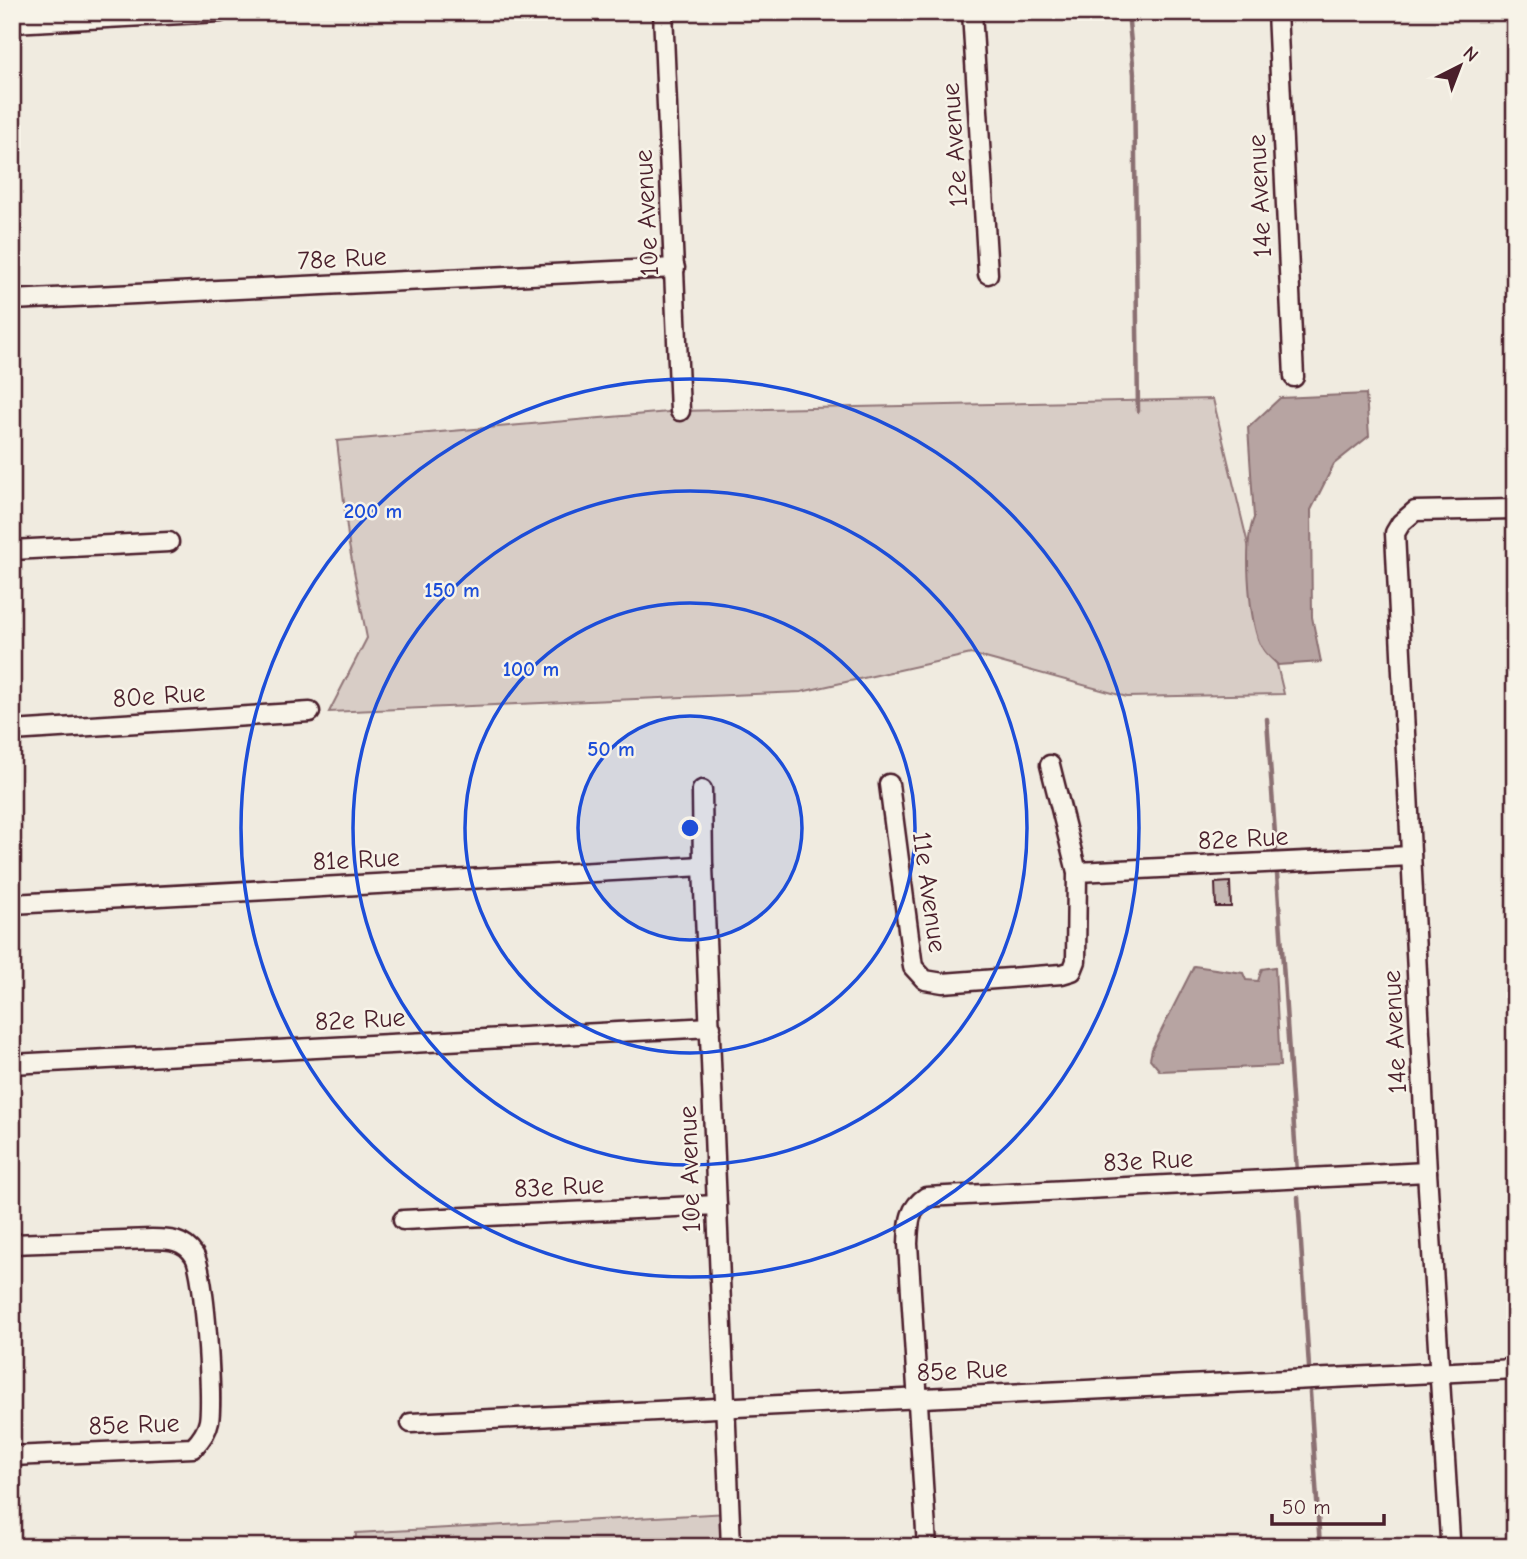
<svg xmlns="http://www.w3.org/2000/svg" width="1527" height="1559" font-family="'Comic Neue',sans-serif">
<rect width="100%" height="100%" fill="#f0ebe0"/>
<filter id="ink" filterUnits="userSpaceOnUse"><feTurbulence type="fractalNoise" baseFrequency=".0143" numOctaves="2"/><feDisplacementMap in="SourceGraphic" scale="14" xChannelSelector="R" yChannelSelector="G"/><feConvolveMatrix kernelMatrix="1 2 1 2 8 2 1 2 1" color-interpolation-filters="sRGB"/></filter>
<g filter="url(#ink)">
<!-- green -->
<g fill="#d8cdc6" stroke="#917678" stroke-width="2">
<polygon points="1213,399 1284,694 1127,697 971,654 801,692 329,712 367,638 349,545 337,441 680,411"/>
<polygon points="729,1513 731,1547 355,1547 356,1533"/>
</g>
<!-- water -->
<g fill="#b7a4a2" stroke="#8b6f72" stroke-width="2">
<path d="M1366,394L1369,436L1334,464L1311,510L1312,617L1321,662L1278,665C1270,657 1261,650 1258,639C1249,612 1243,543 1254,518L1248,428L1280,398Z"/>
<polygon points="1194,966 1243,973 1246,980 1258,981 1262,969 1275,967 1280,1066 1160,1071 1150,1059 1152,1049"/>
</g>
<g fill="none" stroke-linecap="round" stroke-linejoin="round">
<!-- stream -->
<g stroke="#8b6f72" stroke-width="4.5">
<polyline points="1128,12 1134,74 1138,411"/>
<polyline points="1267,719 1276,849"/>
<polyline points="1277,874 1297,1172"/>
<polyline points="1298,1197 1309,1367"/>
<polyline points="1310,1392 1320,1547"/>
</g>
</g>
<!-- building -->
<polygon fill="#c6b8b3" stroke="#4a1f2b" stroke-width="2" points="1230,882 1231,907 1216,907 1215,883"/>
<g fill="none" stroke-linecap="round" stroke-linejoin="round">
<!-- minor casing -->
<g stroke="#4a1f2b" stroke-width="23">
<g id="minor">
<polyline points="663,12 680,411"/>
<polyline points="972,12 988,274"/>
<polyline points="1277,12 1294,377"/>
<polyline points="12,23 220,12"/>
<polyline points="12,300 675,268"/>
<polyline points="12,550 169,542"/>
<polyline points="12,731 310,712"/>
<polyline points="889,784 913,967 925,980 943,983 1062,974 1072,971 1076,961 1077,872 1050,765"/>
<polyline points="702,790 703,866 731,1547"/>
<polyline points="1077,872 1411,856"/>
<polyline points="12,904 703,866"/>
<polyline points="12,1064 711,1027"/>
<polyline points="403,1220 717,1205"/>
<path d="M12,1244L152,1239C170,1239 184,1240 194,1255C205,1271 213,1399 209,1421C207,1432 201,1440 193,1448L12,1456"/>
<polyline points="411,1423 1515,1369"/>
<path d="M927,1547L908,1244C909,1224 908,1209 926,1197L1427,1172"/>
<polyline points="1448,1547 1450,1539 1427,1172 1395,533 1401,523 1415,511 1515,509"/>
</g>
</g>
<!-- minor -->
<use href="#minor" stroke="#f7f3e8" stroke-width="18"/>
</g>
</g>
<!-- distance rings -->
<circle cx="690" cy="828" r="112" fill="#1d4ed8" fill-opacity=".12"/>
<g fill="none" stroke="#1d4ed8" stroke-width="3.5">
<circle cx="690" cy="828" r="112"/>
<circle cx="690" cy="828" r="225"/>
<circle cx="690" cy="828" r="337"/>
<circle cx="690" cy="828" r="449"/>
</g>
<g text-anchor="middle" stroke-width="5" stroke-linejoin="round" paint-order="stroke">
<!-- street labels -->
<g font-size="26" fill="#4a1f2b" stroke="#f7f3e8">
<text transform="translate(954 145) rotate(-94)" y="9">12e Avenue</text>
<text transform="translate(1259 196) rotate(-93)" y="9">14e Avenue</text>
<text transform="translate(646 213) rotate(-93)" y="9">10e Avenue</text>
<text transform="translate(342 258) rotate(-3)" y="9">78e Rue</text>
<text transform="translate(159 695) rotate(-4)" y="9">80e Rue</text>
<text transform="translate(1243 838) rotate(-3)" y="9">82e Rue</text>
<text transform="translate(356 859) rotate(-3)" y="9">81e Rue</text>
<text transform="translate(930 892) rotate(82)" y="9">11e Avenue</text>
<text transform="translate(360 1019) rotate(-3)" y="9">82e Rue</text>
<text transform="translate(1394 1032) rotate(-93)" y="9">14e Avenue</text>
<text transform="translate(1148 1160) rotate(-3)" y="9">83e Rue</text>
<text transform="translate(689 1169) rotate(-92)" y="9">10e Avenue</text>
<text transform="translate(559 1186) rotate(-3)" y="9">83e Rue</text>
<text transform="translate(962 1370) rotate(-3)" y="9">85e Rue</text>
<text transform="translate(134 1424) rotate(-2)" y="9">85e Rue</text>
</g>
</g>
<circle cx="690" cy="828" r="10" fill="#1d4ed8" stroke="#f7f3e8" stroke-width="3.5"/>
<g font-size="21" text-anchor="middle" font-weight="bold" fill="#1d4ed8" stroke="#f7f3e8" stroke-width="5" stroke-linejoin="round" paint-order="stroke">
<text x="373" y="518">200 m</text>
<text x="452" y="597">150 m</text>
<text x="531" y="676">100 m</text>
<text x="611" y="756">50 m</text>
</g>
<!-- margin -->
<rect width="1527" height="1559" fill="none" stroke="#f7f3e8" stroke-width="42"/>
<rect x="21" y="21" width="1485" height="1517" fill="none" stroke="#4a1f2b" stroke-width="2.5" filter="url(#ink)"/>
<!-- north arrow -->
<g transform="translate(1460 66) rotate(42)" stroke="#f7f3e8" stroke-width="5" paint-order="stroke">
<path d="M0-5L12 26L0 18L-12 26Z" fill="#4a1f2b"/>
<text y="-10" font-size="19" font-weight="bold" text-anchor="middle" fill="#4a1f2b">N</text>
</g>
<!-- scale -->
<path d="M1272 1514v10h112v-10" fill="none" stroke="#4a1f2b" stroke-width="3.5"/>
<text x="1282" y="1514" font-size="21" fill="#4a1f2b" stroke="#f7f3e8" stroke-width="5" paint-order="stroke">50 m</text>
</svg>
